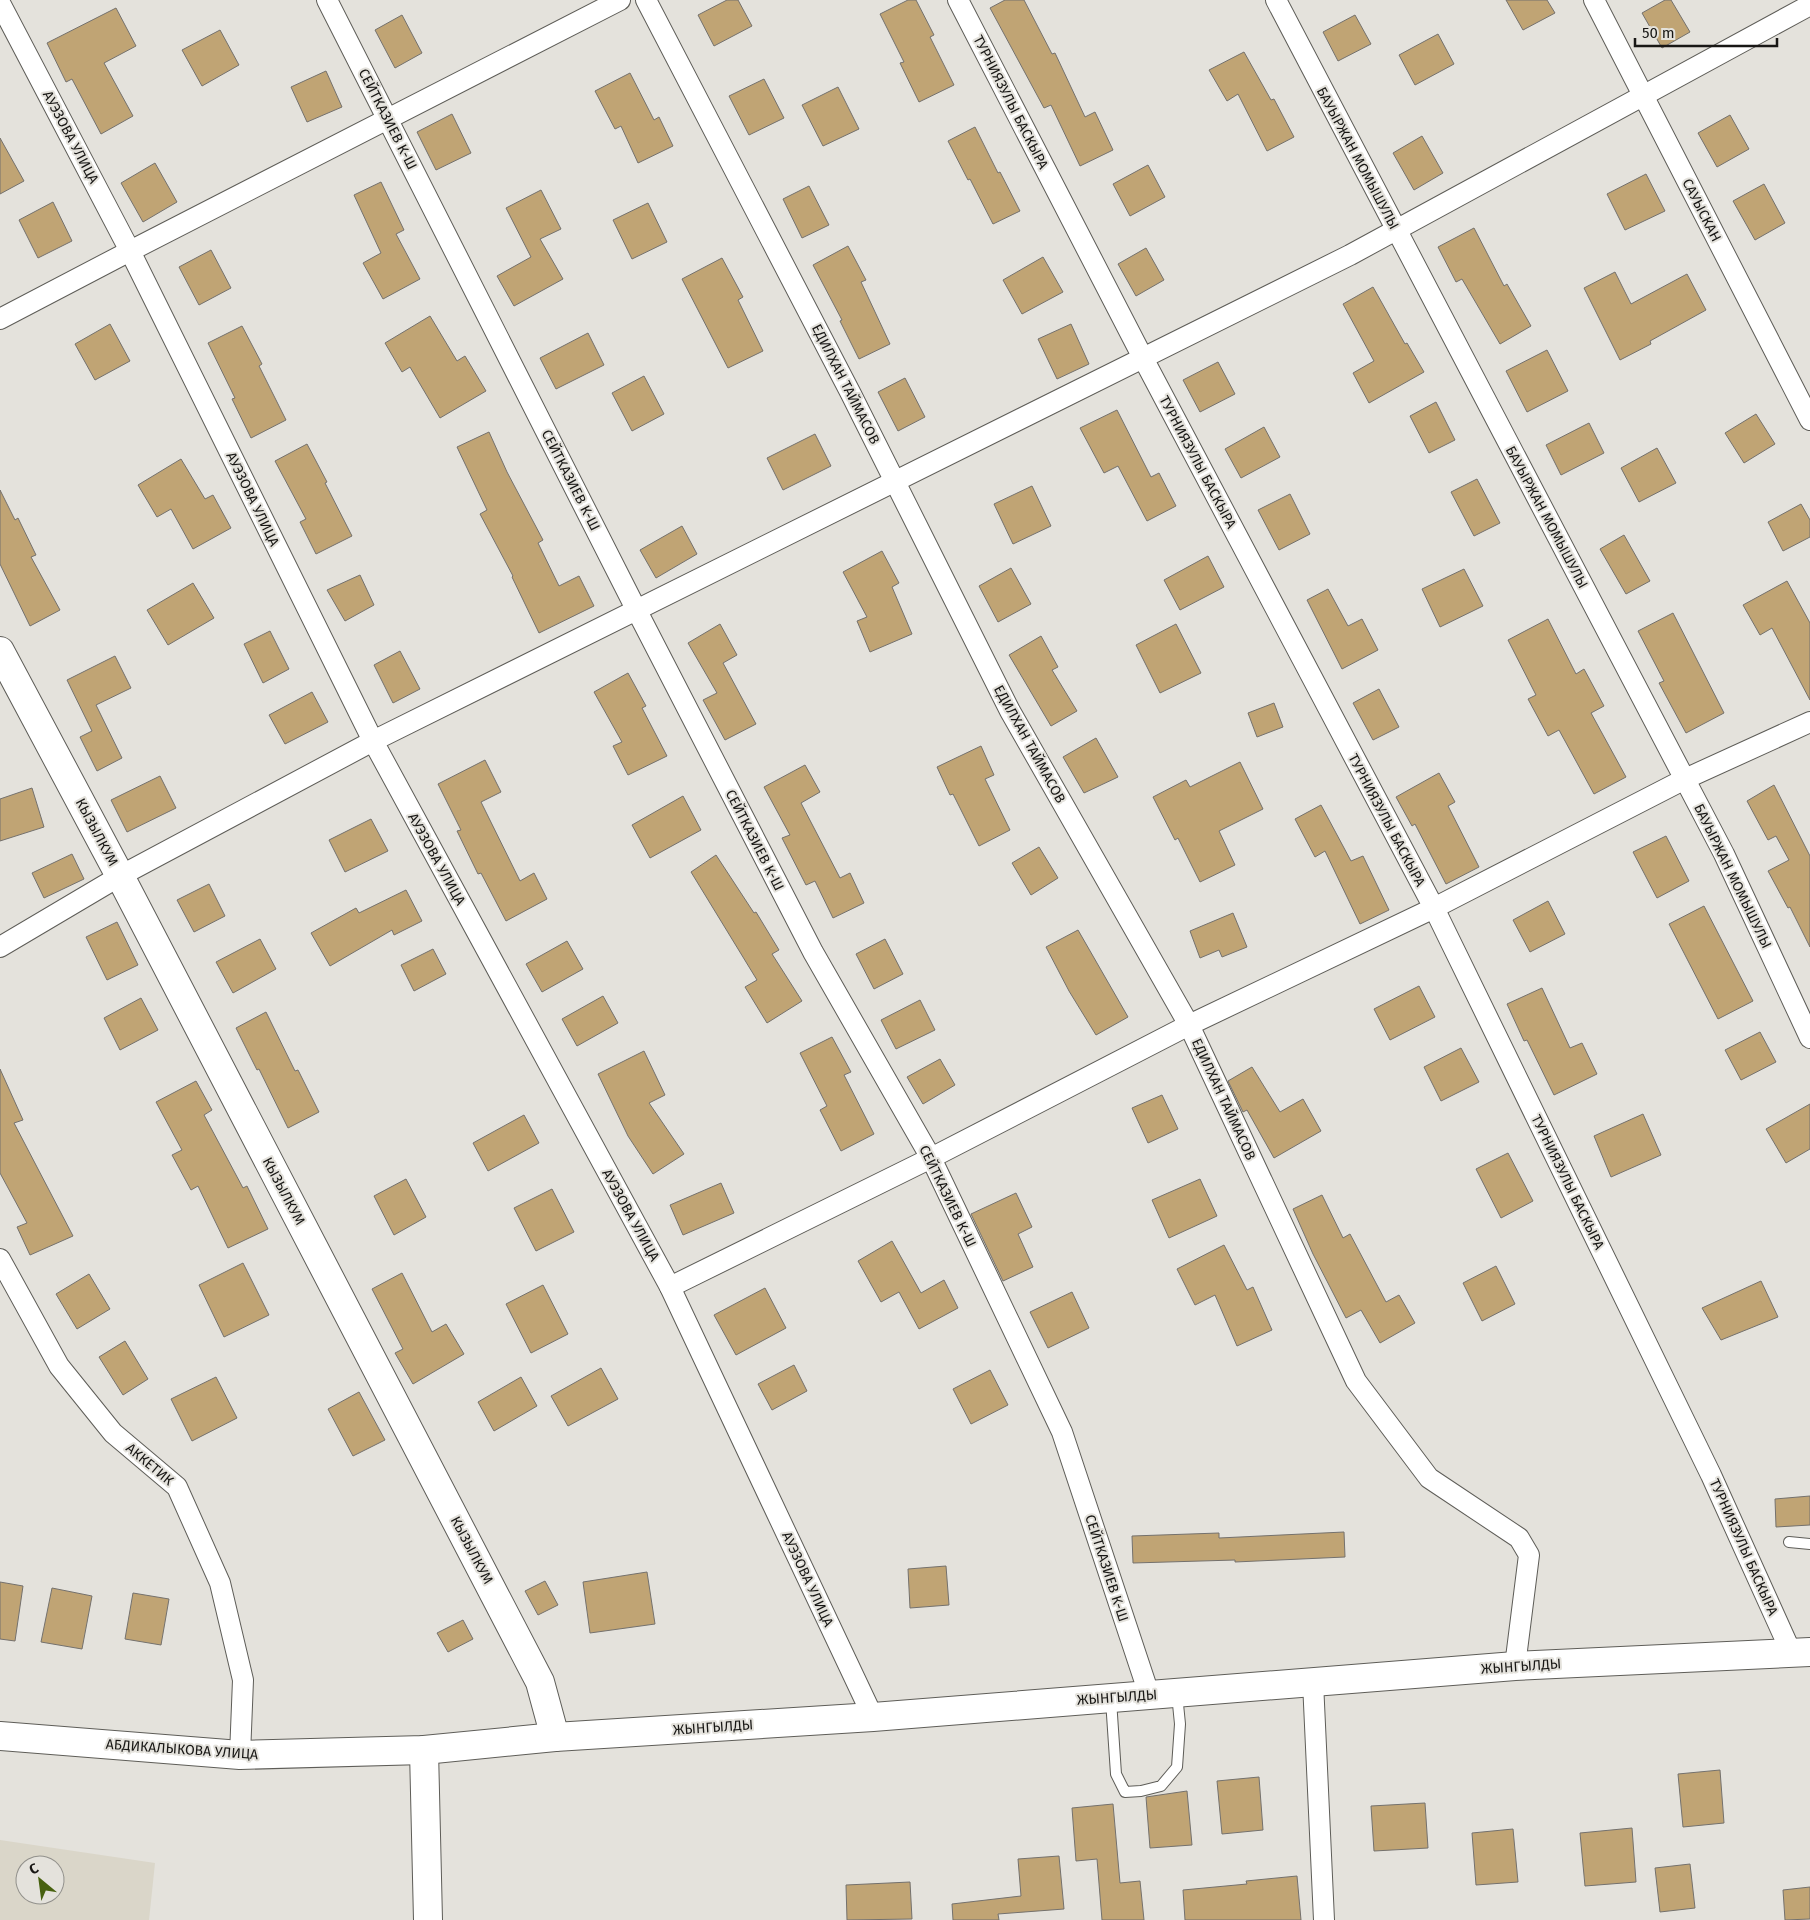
<svg xmlns="http://www.w3.org/2000/svg" width="1810" height="1920" font-family="'Fira Sans',sans-serif">
<rect width="100%" height="100%" fill="#e4e2dc"/>
<!-- built -->
<path fill="#dad6c9" fill-rule="evenodd" d="M0,1840L155,1863L149,1920H0ZM25,1865H55V1895H25Z"/>
<!-- building -->
<g fill="#c0a474" stroke="#74716d">
<polygon points="727,0 738,0 752,26 714,46 698,15"/>
<polygon points="908,0 916,0 934,35 930,37 954,85 919,102 900,63 904,62 880,14"/>
<polygon points="1005,0 1024,0 1052,54 1055,53 1085,117 1095,112 1113,150 1080,166 1051,105 1044,108 990,8"/>
<polygon points="1506,0 1547,0 1555,13 1523,30"/>
<polygon points="1665,0 1671,0 1690,32 1662,48 1642,13"/>
<polygon points="116,8 136,46 104,63 133,116 101,134 72,79 66,82 47,43"/>
<polygon points="402,15 422,53 395,68 375,30"/>
<polygon points="1355,15 1371,44 1338,61 1323,32"/>
<polygon points="220,30 239,65 202,86 182,50"/>
<polygon points="1438,34 1454,64 1415,85 1399,55"/>
<polygon points="1244,52 1271,100 1274,99 1294,137 1267,151 1238,94 1227,101 1209,70"/>
<polygon points="326,71 342,107 307,122 291,87"/>
<polygon points="630,73 654,120 659,117 673,146 638,163 621,126 615,129 595,91"/>
<polygon points="764,79 784,118 749,135 729,96"/>
<polygon points="838,87 859,129 823,146 802,105"/>
<polygon points="452,114 471,153 436,170 417,132"/>
<polygon points="1730,115 1749,149 1717,167 1698,133"/>
<polygon points="975,127 998,173 1000,172 1020,211 993,224 970,179 968,180 948,141"/>
<polygon points="1422,136 1443,173 1414,190 1393,153"/>
<polygon points="0,138 24,181 0,194"/>
<polygon points="155,163 177,202 143,222 121,183"/>
<polygon points="1148,165 1165,197 1130,216 1113,184"/>
<polygon points="1646,174 1665,211 1625,230 1607,194"/>
<polygon points="381,182 404,230 396,234 420,279 383,299 363,263 381,253 354,195"/>
<polygon points="1764,184 1785,223 1755,240 1733,201"/>
<polygon points="809,186 829,225 802,238 783,199"/>
<polygon points="541,190 561,229 540,239 563,279 514,306 497,276 531,257 506,208"/>
<polygon points="53,202 72,241 38,258 19,220"/>
<polygon points="648,203 667,242 632,259 613,220"/>
<polygon points="1474,228 1504,286 1507,284 1531,326 1500,344 1462,279 1456,282 1438,247"/>
<polygon points="848,246 866,280 861,282 890,344 859,359 840,321 842,320 813,265"/>
<polygon points="1146,248 1164,280 1136,296 1118,264"/>
<polygon points="211,250 231,288 199,305 179,267"/>
<polygon points="1043,257 1063,292 1022,314 1003,280"/>
<polygon points="722,258 743,297 738,300 763,351 728,368 682,279"/>
<polygon points="1615,272 1631,304 1687,274 1706,310 1650,341 1651,344 1620,360 1584,288"/>
<polygon points="1373,287 1405,344 1407,343 1424,372 1369,403 1353,373 1374,361 1343,304"/>
<polygon points="430,316 457,361 465,356 486,391 440,418 410,367 402,372 385,343"/>
<polygon points="110,324 130,361 95,380 75,344"/>
<polygon points="1071,324 1089,364 1057,379 1038,339"/>
<polygon points="242,326 262,364 259,366 286,420 251,438 232,399 235,398 208,343"/>
<polygon points="588,333 604,365 556,389 540,358"/>
<polygon points="1547,350 1568,391 1527,412 1506,371"/>
<polygon points="1218,362 1235,394 1200,412 1183,380"/>
<polygon points="644,376 664,414 632,431 612,393"/>
<polygon points="905,378 925,417 898,431 878,392"/>
<polygon points="1436,402 1455,440 1429,453 1410,416"/>
<polygon points="1117,410 1151,477 1159,473 1176,506 1147,521 1118,466 1104,473 1080,428"/>
<polygon points="1756,414 1775,444 1744,463 1725,433"/>
<polygon points="1589,423 1604,453 1561,475 1546,445"/>
<polygon points="1264,427 1280,457 1241,478 1225,449"/>
<polygon points="489,432 507,472 543,540 538,543 559,586 579,576 594,606 539,633 512,577 513,576 480,514 487,510 457,447"/>
<polygon points="815,434 831,466 783,490 767,458"/>
<polygon points="307,444 327,482 325,483 352,536 316,554 300,522 306,519 275,461"/>
<polygon points="1657,448 1676,483 1639,502 1621,468"/>
<polygon points="181,459 205,499 213,495 231,528 193,549 171,509 157,517 138,485"/>
<polygon points="1477,479 1500,523 1474,536 1451,492"/>
<polygon points="1032,486 1051,526 1013,544 994,504"/>
<polygon points="0,490 15,520 18,518 36,555 31,557 60,610 30,626 0,564"/>
<polygon points="1290,494 1310,534 1279,550 1258,510"/>
<polygon points="1801,504 1810,520 1810,537 1783,551 1768,522"/>
<polygon points="682,526 697,554 656,578 640,550"/>
<polygon points="1624,535 1650,581 1626,594 1600,549"/>
<polygon points="882,551 899,583 892,587 912,634 870,652 857,621 867,617 843,572"/>
<polygon points="1208,556 1224,587 1180,610 1164,580"/>
<polygon points="1011,568 1031,604 998,622 979,586"/>
<polygon points="1464,569 1483,606 1440,627 1422,589"/>
<polygon points="360,575 374,605 345,621 327,590"/>
<polygon points="1787,581 1810,623 1810,700 1772,628 1760,635 1743,605"/>
<polygon points="193,583 214,618 168,645 147,610"/>
<polygon points="1328,589 1348,626 1362,619 1378,650 1342,669 1307,600"/>
<polygon points="1673,613 1724,713 1686,733 1659,683 1664,681 1638,631"/>
<polygon points="1548,619 1576,674 1584,669 1604,706 1591,713 1626,777 1594,794 1559,730 1548,736 1528,699 1536,695 1508,640"/>
<polygon points="720,624 737,655 723,663 756,724 725,740 703,700 717,693 688,643"/>
<polygon points="1176,624 1201,673 1160,693 1136,645"/>
<polygon points="270,631 289,669 263,683 244,644"/>
<polygon points="1041,636 1058,667 1052,670 1077,711 1051,726 1009,655"/>
<polygon points="400,651 420,689 393,703 374,665"/>
<polygon points="115,656 131,688 96,705 122,758 97,771 80,737 92,731 67,680"/>
<polygon points="628,673 646,706 642,708 667,756 628,775 613,746 622,742 594,692"/>
<polygon points="1379,689 1399,727 1373,740 1353,703"/>
<polygon points="312,692 328,722 285,744 269,715"/>
<polygon points="1274,703 1283,727 1257,737 1248,713"/>
<polygon points="1096,738 1118,777 1084,793 1063,757"/>
<polygon points="981,746 994,775 985,779 1010,830 979,846 953,794 950,795 937,767"/>
<polygon points="485,760 501,792 481,802 520,881 534,873 547,899 506,921 481,873 478,874 457,831 461,830 438,784"/>
<polygon points="1240,762 1263,809 1219,831 1235,865 1200,882 1178,838 1175,840 1153,797 1186,780 1190,787"/>
<polygon points="805,765 820,792 801,803 840,878 850,873 864,903 833,918 815,881 806,885 782,838 790,835 764,787"/>
<polygon points="1439,773 1455,802 1448,806 1479,867 1446,884 1415,824 1412,826 1396,797"/>
<polygon points="160,776 176,808 127,832 111,800"/>
<polygon points="1774,785 1810,856 1810,947 1790,907 1788,908 1768,871 1789,860 1776,836 1768,840 1747,801"/>
<polygon points="32,788 44,827 0,841 0,799"/>
<polygon points="683,796 701,830 650,858 632,825"/>
<polygon points="1321,805 1351,861 1363,856 1389,910 1360,924 1325,851 1315,857 1295,819"/>
<polygon points="371,819 388,851 345,872 329,840"/>
<polygon points="1666,836 1689,881 1657,898 1633,852"/>
<polygon points="1039,847 1058,878 1031,895 1012,863"/>
<polygon points="72,854 84,879 44,898 32,873"/>
<polygon points="716,855 754,913 756,912 779,950 772,954 802,1001 767,1023 745,987 757,980 691,872"/>
<polygon points="209,884 225,916 194,932 177,900"/>
<polygon points="406,890 422,921 394,935 392,930 330,966 311,933 356,908 359,913"/>
<polygon points="1548,901 1565,934 1530,952 1513,920"/>
<polygon points="1704,906 1753,1001 1718,1019 1669,924"/>
<polygon points="1233,913 1247,947 1222,957 1219,950 1200,958 1190,931"/>
<polygon points="117,922 138,965 107,980 86,937"/>
<polygon points="1078,930 1128,1017 1096,1035 1069,991 1046,947"/>
<polygon points="260,939 276,969 233,993 216,962"/>
<polygon points="885,939 903,974 874,989 856,954"/>
<polygon points="567,941 583,969 542,992 526,964"/>
<polygon points="433,949 446,974 414,991 401,965"/>
<polygon points="1419,986 1435,1017 1390,1040 1374,1009"/>
<polygon points="1542,988 1570,1048 1582,1043 1597,1074 1554,1095 1527,1040 1524,1041 1507,1004"/>
<polygon points="603,996 618,1023 577,1046 562,1019"/>
<polygon points="141,998 158,1030 120,1050 104,1018"/>
<polygon points="920,1000 935,1030 896,1049 881,1020"/>
<polygon points="266,1012 295,1071 298,1070 319,1112 288,1128 259,1069 257,1070 236,1028"/>
<polygon points="1760,1032 1776,1062 1741,1080 1725,1050"/>
<polygon points="832,1037 851,1072 844,1075 874,1134 841,1151 820,1110 827,1106 800,1053"/>
<polygon points="1461,1048 1479,1082 1441,1101 1424,1067"/>
<polygon points="644,1051 665,1095 649,1103 684,1154 653,1174 628,1136 598,1074"/>
<polygon points="940,1059 955,1085 923,1104 907,1077"/>
<polygon points="1252,1067 1280,1112 1303,1099 1321,1131 1274,1158 1247,1110 1243,1112 1228,1081"/>
<polygon points="0,1069 23,1120 14,1123 73,1236 30,1255 17,1227 27,1223 0,1173"/>
<polygon points="196,1081 212,1110 204,1115 243,1188 247,1186 268,1229 228,1248 198,1186 191,1190 172,1155 182,1150 156,1102"/>
<polygon points="1162,1095 1178,1129 1148,1143 1132,1108"/>
<polygon points="1810,1104 1810,1149 1786,1163 1766,1129"/>
<polygon points="1643,1114 1661,1155 1611,1177 1594,1136"/>
<polygon points="524,1115 539,1143 488,1171 473,1143"/>
<polygon points="1508,1153 1533,1201 1501,1218 1476,1169"/>
<polygon points="406,1179 426,1217 394,1235 374,1196"/>
<polygon points="1200,1179 1217,1216 1169,1238 1152,1200"/>
<polygon points="721,1183 734,1213 683,1235 670,1205"/>
<polygon points="552,1189 574,1232 536,1251 514,1208"/>
<polygon points="1016,1193 1032,1227 1018,1234 1033,1267 1003,1281 971,1214"/>
<polygon points="1322,1195 1343,1238 1350,1234 1386,1302 1399,1295 1415,1323 1380,1343 1361,1310 1346,1318 1313,1254 1293,1209"/>
<polygon points="892,1241 921,1293 944,1280 958,1308 919,1329 899,1292 881,1302 858,1261"/>
<polygon points="1224,1245 1247,1290 1253,1287 1272,1330 1237,1346 1215,1295 1195,1305 1177,1269"/>
<polygon points="243,1263 269,1315 224,1337 199,1285"/>
<polygon points="1496,1266 1515,1304 1482,1321 1463,1283"/>
<polygon points="402,1273 432,1332 446,1324 464,1354 413,1384 395,1353 403,1349 372,1289"/>
<polygon points="89,1274 110,1309 77,1329 56,1294"/>
<polygon points="1761,1281 1778,1317 1721,1340 1702,1308"/>
<polygon points="543,1285 568,1334 531,1353 506,1304"/>
<polygon points="765,1288 786,1328 736,1355 714,1315"/>
<polygon points="1072,1292 1089,1328 1048,1348 1030,1312"/>
<polygon points="125,1341 148,1379 123,1395 99,1357"/>
<polygon points="794,1365 807,1391 772,1410 758,1384"/>
<polygon points="601,1368 618,1399 568,1426 551,1396"/>
<polygon points="990,1370 1008,1405 971,1424 953,1389"/>
<polygon points="216,1377 237,1418 192,1441 171,1399"/>
<polygon points="521,1377 537,1406 494,1431 478,1402"/>
<polygon points="359,1392 385,1440 353,1456 328,1409"/>
<polygon points="1810,1496 1810,1525 1776,1527 1775,1499"/>
<polygon points="1344,1532 1345,1557 1235,1562 1235,1560 1133,1563 1132,1536 1219,1533 1219,1538"/>
<polygon points="946,1566 949,1605 910,1608 908,1569"/>
<polygon points="647,1572 655,1624 590,1633 583,1582"/>
<polygon points="545,1581 558,1605 538,1615 525,1591"/>
<polygon points="0,1582 23,1586 15,1641 0,1639"/>
<polygon points="52,1588 92,1596 82,1649 41,1642"/>
<polygon points="133,1593 169,1599 161,1645 125,1639"/>
<polygon points="463,1620 473,1639 448,1652 437,1633"/>
<polygon points="1720,1770 1724,1823 1683,1827 1678,1774"/>
<polygon points="1259,1777 1263,1830 1222,1834 1217,1781"/>
<polygon points="1187,1791 1192,1845 1150,1848 1146,1797"/>
<polygon points="1425,1803 1428,1848 1374,1851 1371,1806"/>
<polygon points="1113,1804 1120,1883 1140,1881 1144,1920 1102,1920 1097,1859 1076,1861 1072,1808"/>
<polygon points="1632,1828 1636,1882 1585,1886 1580,1833"/>
<polygon points="1513,1829 1518,1882 1476,1885 1472,1833"/>
<polygon points="1059,1856 1064,1909 998,1914 999,1920 953,1920 952,1904 1021,1896 1018,1859"/>
<polygon points="1690,1864 1695,1908 1660,1912 1655,1868"/>
<polygon points="1297,1876 1301,1920 1185,1920 1183,1890 1247,1884 1246,1881"/>
<polygon points="910,1882 912,1919 847,1920 846,1885"/>
<polygon points="1810,1887 1810,1919 1785,1920 1783,1890"/>
</g>
<g fill="none" stroke-linecap="round" stroke-linejoin="round">
<!-- lane casing -->
<g stroke="#5e5d58" stroke-width="12">
<g id="lane">
<polyline points="1789,1542 1810,1544"/>
<polyline points="1111,1700 1116,1774 1125,1792 1141,1791 1161,1786 1177,1767 1180,1724 1177,1694"/>
</g>
</g>
<!-- street casing -->
<g stroke="#5e5d58" stroke-width="22">
<g id="street">
<polyline points="327,0 637,611 813,952 931,1158 1062,1432 1149,1694"/>
<polyline points="646,0 851,394 1010,711 1189,1025 1356,1381 1429,1478 1519,1538 1529,1555 1515,1666"/>
<polyline points="958,0 1143,358 1434,908 1711,1475 1791,1652"/>
<polyline points="1276,0 1724,854 1810,1038"/>
<polyline points="1594,0 1810,420"/>
<polyline points="0,3 130,251 373,741 670,1287 873,1717"/>
<polyline points="0,319 130,251 620,0"/>
<polyline points="0,947 120,876 373,741 1350,255 1810,5"/>
<polyline points="0,1259 59,1366 113,1433 177,1487 220,1583 243,1680 240,1755"/>
<polyline points="670,1287 931,1158 1189,1025 1434,908 1685,779 1810,722"/>
<polyline points="1313,1682 1324,1920"/>
</g>
</g>
<!-- secondary casing -->
<g stroke="#5e5d58" stroke-width="30">
<g id="secondary">
<polyline points="0,651 120,876 540,1682 555,1737"/>
<polyline points="0,1736 240,1755 424,1750 555,1737 873,1717 1515,1666 1810,1652"/>
<polyline points="424,1750 428,1920"/>
</g>
</g>
<!-- lane -->
<use href="#lane" stroke="#fff" stroke-width="10"/>
<!-- street -->
<use href="#street" stroke="#fff" stroke-width="20"/>
<!-- secondary -->
<use href="#secondary" stroke="#fff" stroke-width="28"/>
</g>
<g text-anchor="middle" stroke-width="4" stroke-linejoin="round" paint-order="stroke">
<!-- street labels -->
<g font-size="14" fill="#181715" stroke="#e4e2dc">
<text transform="translate(1011 102) rotate(63)" y="5">ТУРНИЯЗУЛЫ БАСКЫРА</text>
<text transform="translate(388 119) rotate(63)" y="5">СЕЙТКАЗИЕВ К-Ш</text>
<text transform="translate(71 137) rotate(62)" y="5">АУЭЗОВА УЛИЦА</text>
<text transform="translate(1358 158) rotate(62)" y="5">БАУЫРЖАН МОМЫШУЛЫ</text>
<text transform="translate(1702 210) rotate(63)" y="5">САУЫСКАН</text>
<text transform="translate(846 384) rotate(63)" y="5">ЕДИЛХАН ТАЙМАСОВ</text>
<text transform="translate(1198 462) rotate(62)" y="5">ТУРНИЯЗУЛЫ БАСКЫРА</text>
<text transform="translate(571 480) rotate(63)" y="5">СЕЙТКАЗИЕВ К-Ш</text>
<text transform="translate(253 499) rotate(64)" y="5">АУЭЗОВА УЛИЦА</text>
<text transform="translate(1547 517) rotate(62)" y="5">БАУЫРЖАН МОМЫШУЛЫ</text>
<text transform="translate(1030 744) rotate(61)" y="5">ЕДИЛХАН ТАЙМАСОВ</text>
<text transform="translate(1387 820) rotate(62)" y="5">ТУРНИЯЗУЛЫ БАСКЫРА</text>
<text transform="translate(97 832) rotate(62)" y="5">КЫЗЫЛКУМ</text>
<text transform="translate(755 840) rotate(63)" y="5">СЕЙТКАЗИЕВ К-Ш</text>
<text transform="translate(437 859) rotate(61)" y="5">АУЭЗОВА УЛИЦА</text>
<text transform="translate(1733 876) rotate(64)" y="5">БАУЫРЖАН МОМЫШУЛЫ</text>
<text transform="translate(1224 1099) rotate(65)" y="5">ЕДИЛХАН ТАЙМАСОВ</text>
<text transform="translate(1568 1182) rotate(64)" y="5">ТУРНИЯЗУЛЫ БАСКЫРА</text>
<text transform="translate(284 1191) rotate(62)" y="5">КЫЗЫЛКУМ</text>
<text transform="translate(948 1196) rotate(64)" y="5">СЕЙТКАЗИЕВ К-Ш</text>
<text transform="translate(631 1215) rotate(61)" y="5">АУЭЗОВА УЛИЦА</text>
<text transform="translate(150 1464) rotate(40)" y="5">АККЕТИК</text>
<text transform="translate(1744 1547) rotate(66)" y="5">ТУРНИЯЗУЛЫ БАСКЫРА</text>
<text transform="translate(472 1550) rotate(62)" y="5">КЫЗЫЛКУМ</text>
<text transform="translate(1107 1568) rotate(72)" y="5">СЕЙТКАЗИЕВ К-Ш</text>
<text transform="translate(808 1579) rotate(65)" y="5">АУЭЗОВА УЛИЦА</text>
<text transform="translate(1521 1666) rotate(-4)" y="5">ЖЫНГЫЛДЫ</text>
<text transform="translate(1117 1697) rotate(-4)" y="5">ЖЫНГЫЛДЫ</text>
<text transform="translate(713 1727) rotate(-4)" y="5">ЖЫНГЫЛДЫ</text>
<text transform="translate(182 1749) rotate(4)" y="5">АБДИКАЛЫКОВА УЛИЦА</text>
</g>
</g>
<!-- north arrow -->
<g transform="translate(40 1880) rotate(331)"><circle r="24" fill="#e4e2dc" stroke="#92918c"/>
<path d="M0-4L9 19L0 12L-9 19Z" fill="#47610f"/>
<text y="-8" font-size="14" font-weight="bold" text-anchor="middle" fill="#181715">С</text>
</g>
<!-- scale -->
<path d="M1635 38v8h142v-8" fill="none" stroke="#181715" stroke-width="2.5"/>
<text x="1642" y="38" font-size="15" fill="#181715" stroke="#e4e2dc" stroke-width="4" paint-order="stroke">50 m</text>
</svg>
